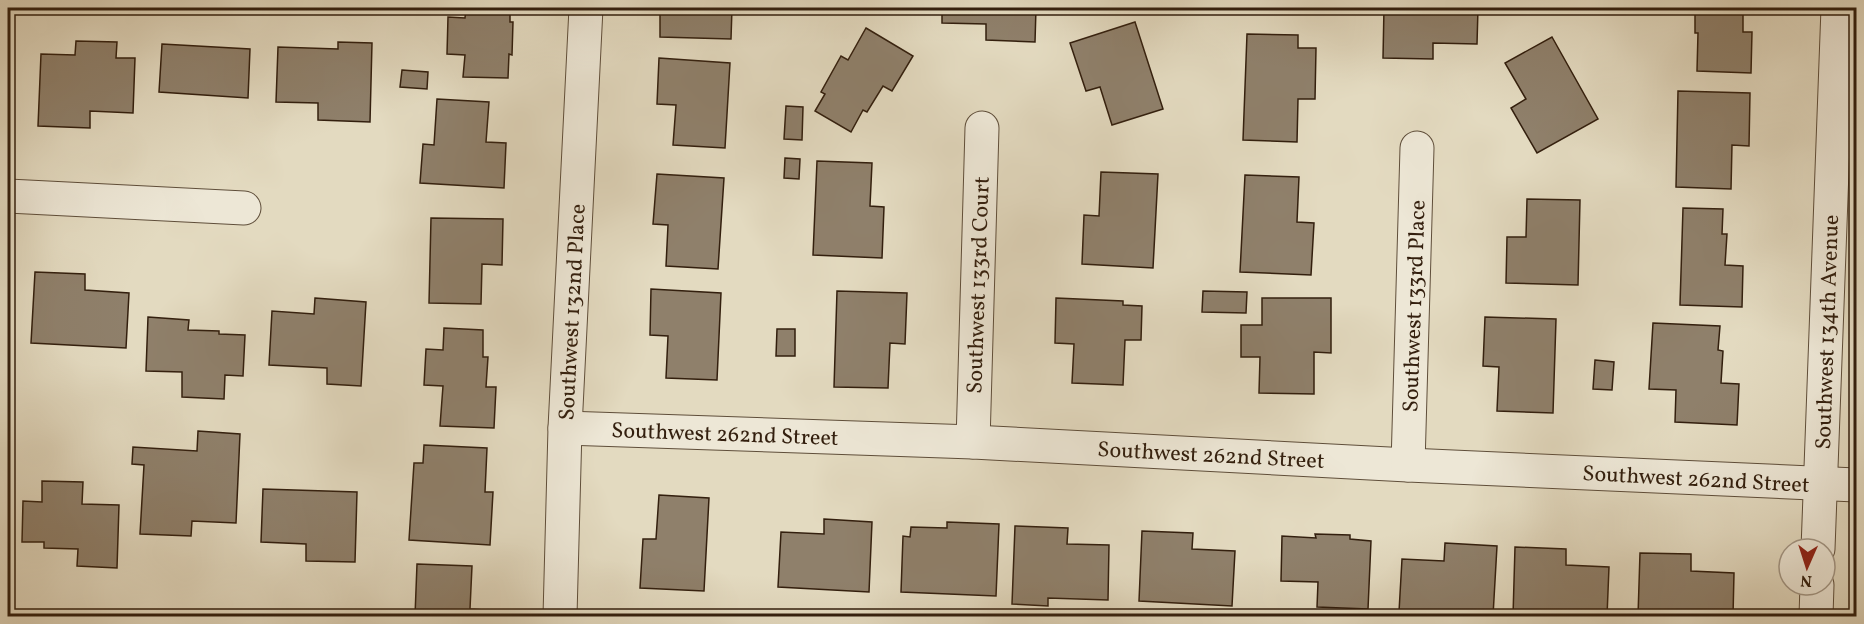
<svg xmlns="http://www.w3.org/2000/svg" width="1864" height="624" font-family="Vollkorn,serif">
<rect width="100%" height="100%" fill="#e3dac0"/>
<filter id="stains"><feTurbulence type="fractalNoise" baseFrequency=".00333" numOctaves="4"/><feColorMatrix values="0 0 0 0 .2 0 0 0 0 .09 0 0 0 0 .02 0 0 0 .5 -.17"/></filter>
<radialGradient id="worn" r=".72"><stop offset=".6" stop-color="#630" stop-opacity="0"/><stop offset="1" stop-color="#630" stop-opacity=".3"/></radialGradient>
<!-- building -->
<g fill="#8f806b" stroke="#331f0e" stroke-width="1.5">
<polygon points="466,8 510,8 510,22 513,22 512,55 509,54 508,78 463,77 465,55 447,54 448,17 465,18"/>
<polygon points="660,8 732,8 731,39 660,37"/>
<polygon points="942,8 1036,8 1035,42 986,40 986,24 942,23"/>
<polygon points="1384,8 1478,8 1477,44 1433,43 1433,59 1383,58"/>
<polygon points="1695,8 1743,8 1743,32 1752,32 1751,73 1697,71 1698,33 1695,33"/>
<polygon points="1135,22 1163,109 1112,125 1100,87 1086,91 1070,43"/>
<polygon points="866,28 913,56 892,91 883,86 867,112 863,110 851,132 815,111 825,94 821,92 841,56 848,60"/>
<polygon points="1247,34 1298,35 1298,48 1316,48 1315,99 1298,99 1297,142 1243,140"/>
<polygon points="1552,37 1598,119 1537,153 1511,108 1526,99 1505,63"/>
<polygon points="76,41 117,42 116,58 135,58 133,113 90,111 90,128 38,126 41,54 75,55"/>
<polygon points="338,42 372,43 370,122 318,120 318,103 276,102 278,47 338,49"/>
<polygon points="162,44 250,49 248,98 159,92"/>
<polygon points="659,58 730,63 725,148 673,145 676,105 657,104"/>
<polygon points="402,70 428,72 427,89 400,87"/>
<polygon points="1678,91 1750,93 1749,146 1732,145 1731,189 1676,187"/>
<polygon points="437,99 489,102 486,142 506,143 504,188 420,183 423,144 434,145"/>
<polygon points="786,106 803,107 802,140 784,139"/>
<polygon points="785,158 800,159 799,179 784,178"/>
<polygon points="817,161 872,163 870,206 884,207 882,258 813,255"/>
<polygon points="1101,172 1158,174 1153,268 1082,264 1084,215 1099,216"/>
<polygon points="657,174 724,178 718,269 666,266 668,225 653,224"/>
<polygon points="1245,175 1299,177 1297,222 1314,223 1311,275 1240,272"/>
<polygon points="1527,199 1580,200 1578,285 1506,283 1507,237 1526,237"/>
<polygon points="1683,208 1723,209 1722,234 1727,234 1725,265 1743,266 1742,307 1680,305"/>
<polygon points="431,218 503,219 502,265 482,264 481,304 429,303"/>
<polygon points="35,272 85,274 85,290 129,293 126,348 31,343"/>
<polygon points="8,285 12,285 11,325 8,325"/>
<polygon points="651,289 721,293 717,380 666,378 668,336 650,335"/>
<polygon points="837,291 907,293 905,344 890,343 888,388 834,387"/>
<polygon points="1203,291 1247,292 1246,313 1202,312"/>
<polygon points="315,298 366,302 361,386 327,384 327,368 269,365 272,311 314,314"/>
<polygon points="1056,298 1123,301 1123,305 1142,306 1141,340 1125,340 1123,385 1072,383 1074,344 1055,343"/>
<polygon points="1262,298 1331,298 1331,353 1314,352 1314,394 1259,393 1260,357 1241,357 1241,325 1262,325"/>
<polygon points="148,317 189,320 188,330 219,331 219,334 245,335 243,376 225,375 224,399 182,397 182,372 146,371"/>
<polygon points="1485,317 1556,319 1553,413 1497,411 1499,367 1483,366"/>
<polygon points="1653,323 1720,326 1718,350 1723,351 1721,383 1739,384 1737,425 1675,422 1676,390 1649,389"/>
<polygon points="444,328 483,330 483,357 488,357 486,387 496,387 494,428 440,426 443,386 424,385 426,349 443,350"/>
<polygon points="777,329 795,329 795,356 776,356"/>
<polygon points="1595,360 1614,362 1612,390 1593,389"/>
<polygon points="198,431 240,434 236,523 192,521 191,536 140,534 144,465 132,464 133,447 197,451"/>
<polygon points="424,445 487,448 485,492 493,492 490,545 409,540 414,463 423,463"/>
<polygon points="42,481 83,482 82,504 119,505 117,568 77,566 78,549 44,548 44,542 22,542 23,501 42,502"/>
<polygon points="263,489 357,492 355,562 306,561 306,544 261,542"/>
<polygon points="659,495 709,498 704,591 640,588 643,539 656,539"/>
<polygon points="824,519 872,522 869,592 778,587 781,532 824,534"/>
<polygon points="947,522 999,524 996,596 901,592 903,536 910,537 911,527 947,528"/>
<polygon points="1015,526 1068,528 1067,544 1109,545 1108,600 1048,598 1048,606 1012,604"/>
<polygon points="1142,531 1193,533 1192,549 1235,551 1232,606 1139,601"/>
<polygon points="1315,534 1350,535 1350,539 1371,541 1368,609 1317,607 1318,582 1281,581 1282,536 1316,538"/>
<polygon points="1445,543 1497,546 1493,616 1460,616 1399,612 1402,559 1444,561"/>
<polygon points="1515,547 1566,549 1566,565 1609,567 1607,616 1513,616"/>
<polygon points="1640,553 1691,554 1691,571 1734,573 1733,616 1638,616"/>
<polygon points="417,564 472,566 470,609 484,610 483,616 415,616"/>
<polygon points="653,610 705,612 705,616 653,616"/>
</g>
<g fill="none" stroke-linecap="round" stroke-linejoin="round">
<!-- minor casing -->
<g stroke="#5f4e3a" stroke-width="35">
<g id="minor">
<polyline points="8,196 244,208"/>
<polyline points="565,428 973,442 1408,465 1856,485"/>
<polyline points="973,442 982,128"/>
<polyline points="1408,465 1417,148"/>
<polyline points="1818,549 1838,8"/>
<polyline points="560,616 565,428 586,8"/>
<polyline points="1816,616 1817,585"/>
</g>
</g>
<!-- minor -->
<use href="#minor" stroke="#ede7d6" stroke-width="33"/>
</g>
<g text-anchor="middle" stroke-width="4.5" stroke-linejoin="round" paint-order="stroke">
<!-- street labels -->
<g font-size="22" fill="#331f0e" stroke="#ede7d6">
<text transform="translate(977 285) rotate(-88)" y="8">Southwest 133rd Court</text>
<text transform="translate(1413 306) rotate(-88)" y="8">Southwest 133rd Place</text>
<text transform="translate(571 312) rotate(-87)" y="8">Southwest 132nd Place</text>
<text transform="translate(1826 332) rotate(-88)" y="8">Southwest 134th Avenue</text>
<text transform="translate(725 433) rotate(2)" y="8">Southwest 262nd Street</text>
<text transform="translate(1211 454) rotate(3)" y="8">Southwest 262nd Street</text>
<text transform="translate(1696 478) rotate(3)" y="8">Southwest 262nd Street</text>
</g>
</g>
<!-- margin -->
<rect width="1864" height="624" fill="none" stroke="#e3dac0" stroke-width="30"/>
<rect x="9" y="9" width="1846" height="606" fill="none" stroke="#331f0e" stroke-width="3"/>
<rect x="15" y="15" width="1834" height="594" fill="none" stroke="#331f0e" stroke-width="1.5"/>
<!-- north arrow -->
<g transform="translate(1807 567) rotate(183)"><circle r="28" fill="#ede7d6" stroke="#a39786" stroke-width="1.5"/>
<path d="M0-4.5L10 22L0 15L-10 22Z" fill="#8f2418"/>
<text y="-9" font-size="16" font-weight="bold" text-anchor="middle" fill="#331f0e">N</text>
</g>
<rect width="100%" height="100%" filter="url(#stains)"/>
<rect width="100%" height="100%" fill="url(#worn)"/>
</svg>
